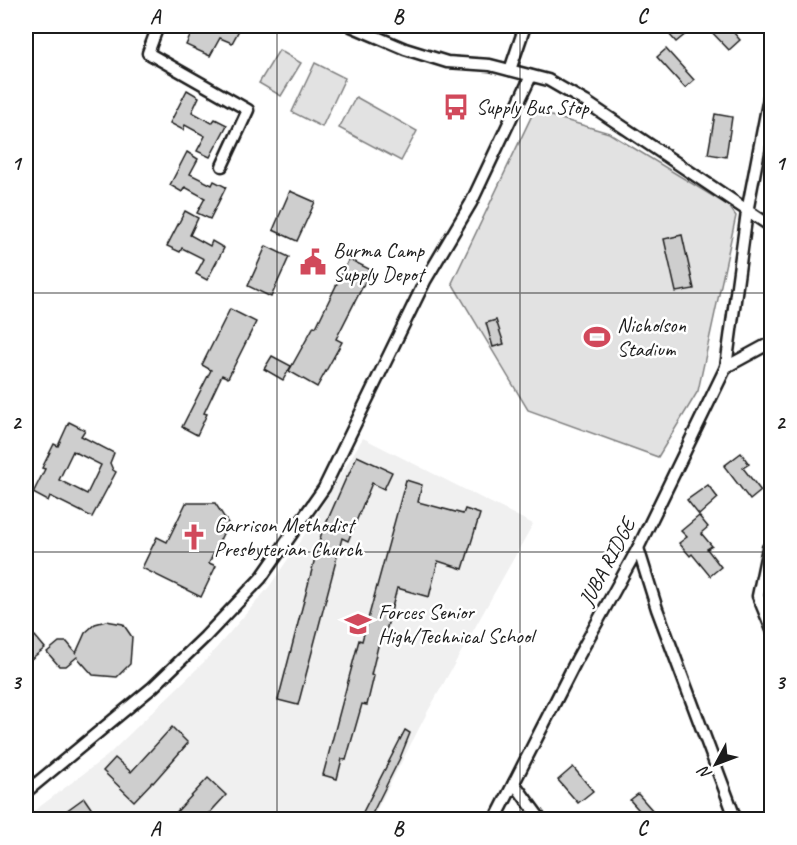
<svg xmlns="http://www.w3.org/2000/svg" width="797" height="845" font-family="Caveat,sans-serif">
<rect width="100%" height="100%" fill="#fff"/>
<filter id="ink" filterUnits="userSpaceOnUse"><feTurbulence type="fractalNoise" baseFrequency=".0167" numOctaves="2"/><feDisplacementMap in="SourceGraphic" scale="12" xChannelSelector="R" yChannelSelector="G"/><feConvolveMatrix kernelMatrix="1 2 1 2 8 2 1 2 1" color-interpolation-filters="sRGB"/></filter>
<g filter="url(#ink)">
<!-- built -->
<polygon fill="#f0f0f0" points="363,438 533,524 428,711 372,819 26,820 26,817 107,756 206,660 269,587 305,534"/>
<!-- green -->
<g fill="#e2e2e2" stroke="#7f7f7f" stroke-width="1.5">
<polygon points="279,50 301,63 281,96 259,83"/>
<polygon points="315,63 345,78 322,127 292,112"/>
<polygon points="356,97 417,131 401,161 339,128"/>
<polygon points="534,111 609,133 729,206 736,216 698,391 658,457 528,410 452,283"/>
</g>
<!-- building -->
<g fill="#cecece" stroke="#1c1c1c" stroke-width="1.5" fill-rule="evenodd">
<polygon points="177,26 230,26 239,30 232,43 220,38 210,56 186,45 192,32"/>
<polygon points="662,26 680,26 687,33 676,42"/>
<polygon points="706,26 728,26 740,40 729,50"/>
<polygon points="666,49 694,80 685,88 657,57"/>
<polygon points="187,90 199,97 192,112 212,123 215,119 227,125 210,157 197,151 205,136 185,125 183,130 170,123"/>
<polygon points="715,114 732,117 726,157 708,154"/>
<polygon points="187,152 198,159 190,174 212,185 214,181 226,187 210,219 197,213 205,198 185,187 182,192 170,185"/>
<polygon points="290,191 315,202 297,241 273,230"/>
<polygon points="185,211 198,218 190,235 210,246 212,241 224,248 207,280 196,274 204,259 182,248 180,252 167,246"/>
<polygon points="682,235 694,289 676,292 664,239"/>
<polygon points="266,246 289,257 271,297 248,286"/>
<polygon points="349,259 371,270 336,339 342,342 317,387 289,371 314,326 316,327"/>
<polygon points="230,309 256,322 228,378 222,375 204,413 207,414 197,435 182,427 211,370 202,365"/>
<polygon points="496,320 504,344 493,347 486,323"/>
<polygon points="272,356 291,366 283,380 264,369"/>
<path d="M69,422L85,430L81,436L114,453L110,463L113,470L116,472L92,517L50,496L48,501L33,493L45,469L42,468L54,444L58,446ZM73,451L101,465L87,494L59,480Z"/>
<polygon points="741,453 749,464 743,468 761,491 750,500 724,466"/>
<polygon points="357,456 392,472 384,489 372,483 348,541 342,538 298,705 278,700 321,535 347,476 348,476"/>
<polygon points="406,480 422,485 418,502 463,514 465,509 480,514 463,569 438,561 429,597 397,588 384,639 380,638 371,675 374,676 367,705 362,704 346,760 342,759 337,779 323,775 359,640 362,641"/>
<polygon points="708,485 718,498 699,515 687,500"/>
<polygon points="186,503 215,503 228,523 209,563 216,566 201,597 142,568 157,537 167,542"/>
<polygon points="699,516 708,527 701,533 712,546 707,549 721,567 710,576 692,554 690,556 679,543 687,537 681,531"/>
<polygon points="106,621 123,624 132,637 130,664 117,677 93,675 77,657 66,666 59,666 47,652 59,642 67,642 76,653 85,633 95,624"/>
<polygon points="35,636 45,648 26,663 26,643"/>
<polygon points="172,727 188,743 153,783 152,782 134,801 103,771 115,758 131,772"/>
<polygon points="405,730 410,733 400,758 370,818 362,814"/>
<polygon points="573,767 593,791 578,803 558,780"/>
<polygon points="208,778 226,795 204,819 170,819"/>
<polygon points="638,794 653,811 645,817 630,800"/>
<polygon points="84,798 95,814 87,819 55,819"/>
</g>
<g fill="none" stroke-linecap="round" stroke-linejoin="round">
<!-- minor casing -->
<g stroke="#1c1c1c" stroke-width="15">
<g id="minor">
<polyline points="158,26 148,53 248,110 222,166"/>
<polyline points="351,26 405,49 447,62 490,65 548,80 586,102 772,227"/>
<polyline points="510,70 525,26"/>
<polyline points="726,367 747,212 772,82"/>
<polyline points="772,544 768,548 758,596 772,630"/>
<polyline points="638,548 657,609 736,820"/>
<polyline points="514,783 541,820"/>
<polyline points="26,792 153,687 205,637 261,578 324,488 425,281 471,203 531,76"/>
<polyline points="495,820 577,659 638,548 726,367 772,342"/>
</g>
</g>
<!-- minor -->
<use href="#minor" stroke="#fff" stroke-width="10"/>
</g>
</g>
<!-- grid -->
<path fill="none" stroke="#1c1c1c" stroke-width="1.5" stroke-opacity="0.55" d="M277,26V820M520,26V820M26,293H772M26,552H772"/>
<!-- icons -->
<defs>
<g id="bus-bare" transform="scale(2.07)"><path d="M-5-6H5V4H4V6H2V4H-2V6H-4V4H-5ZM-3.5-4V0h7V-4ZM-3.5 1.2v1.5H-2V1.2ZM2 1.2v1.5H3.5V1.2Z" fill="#d1495b" stroke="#fff" stroke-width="2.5" paint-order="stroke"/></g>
<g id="civic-bare" transform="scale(2.07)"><path d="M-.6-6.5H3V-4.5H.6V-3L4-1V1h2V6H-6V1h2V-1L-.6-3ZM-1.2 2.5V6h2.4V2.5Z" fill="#d1495b" stroke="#fff" stroke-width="2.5" paint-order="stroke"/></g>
<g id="stadium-bare" transform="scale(2.07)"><path d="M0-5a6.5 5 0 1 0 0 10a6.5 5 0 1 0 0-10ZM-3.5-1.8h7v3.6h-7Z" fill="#d1495b" stroke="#fff" stroke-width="2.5" paint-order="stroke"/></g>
<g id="church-bare" transform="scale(2.07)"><path d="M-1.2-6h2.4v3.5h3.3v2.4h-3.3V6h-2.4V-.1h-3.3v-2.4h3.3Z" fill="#d1495b" stroke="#fff" stroke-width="2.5" paint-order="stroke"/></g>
<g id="school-bare" transform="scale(2.07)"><path d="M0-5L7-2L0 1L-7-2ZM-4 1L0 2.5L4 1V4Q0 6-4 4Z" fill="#d1495b" stroke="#fff" stroke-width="2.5" paint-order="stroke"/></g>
</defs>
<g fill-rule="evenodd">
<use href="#bus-bare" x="456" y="107"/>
<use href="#civic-bare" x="313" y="262"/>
<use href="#stadium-bare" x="597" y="337"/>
<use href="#church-bare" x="194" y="537"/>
<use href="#school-bare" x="358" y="624"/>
</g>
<g text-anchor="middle" stroke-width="5" stroke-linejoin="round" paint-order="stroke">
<!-- poi labels -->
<g font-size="21" fill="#1c1c1c" stroke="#fff" text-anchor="start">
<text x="476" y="114">Supply Bus Stop</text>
<text x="333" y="257">Burma Camp<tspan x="333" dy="24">Supply Depot</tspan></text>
<text x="617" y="332">Nicholson<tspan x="617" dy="24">Stadium</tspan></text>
<text x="214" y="532">Garrison Methodist<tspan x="214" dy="24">Presbyterian Church</tspan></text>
<text x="378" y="619">Forces Senior<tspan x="378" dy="24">High/Technical School</tspan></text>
</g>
<!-- street labels -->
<g font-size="21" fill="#1c1c1c" stroke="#fff">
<text transform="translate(607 562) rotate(-62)" y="7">JUBA RIDGE</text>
</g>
</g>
<!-- margin -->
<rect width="797" height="845" fill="none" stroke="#fff" stroke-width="66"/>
<!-- north arrow -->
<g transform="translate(716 764) rotate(229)" stroke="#ffffff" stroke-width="4.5" paint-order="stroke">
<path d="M0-4.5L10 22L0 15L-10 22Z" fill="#1c1c1c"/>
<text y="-9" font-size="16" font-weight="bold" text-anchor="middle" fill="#1c1c1c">N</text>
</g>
<rect x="33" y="33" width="731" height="779" fill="none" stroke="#1c1c1c" stroke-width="2"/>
<g font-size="20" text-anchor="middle" font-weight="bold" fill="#1c1c1c">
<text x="155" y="23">A</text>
<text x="398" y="23">B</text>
<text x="642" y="23">C</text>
<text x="16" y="170">1</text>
<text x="780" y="170">1</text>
<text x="16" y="429">2</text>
<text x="780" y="429">2</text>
<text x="16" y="689">3</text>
<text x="780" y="689">3</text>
<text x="155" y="835">A</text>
<text x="398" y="835">B</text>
<text x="642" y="835">C</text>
</g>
</svg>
